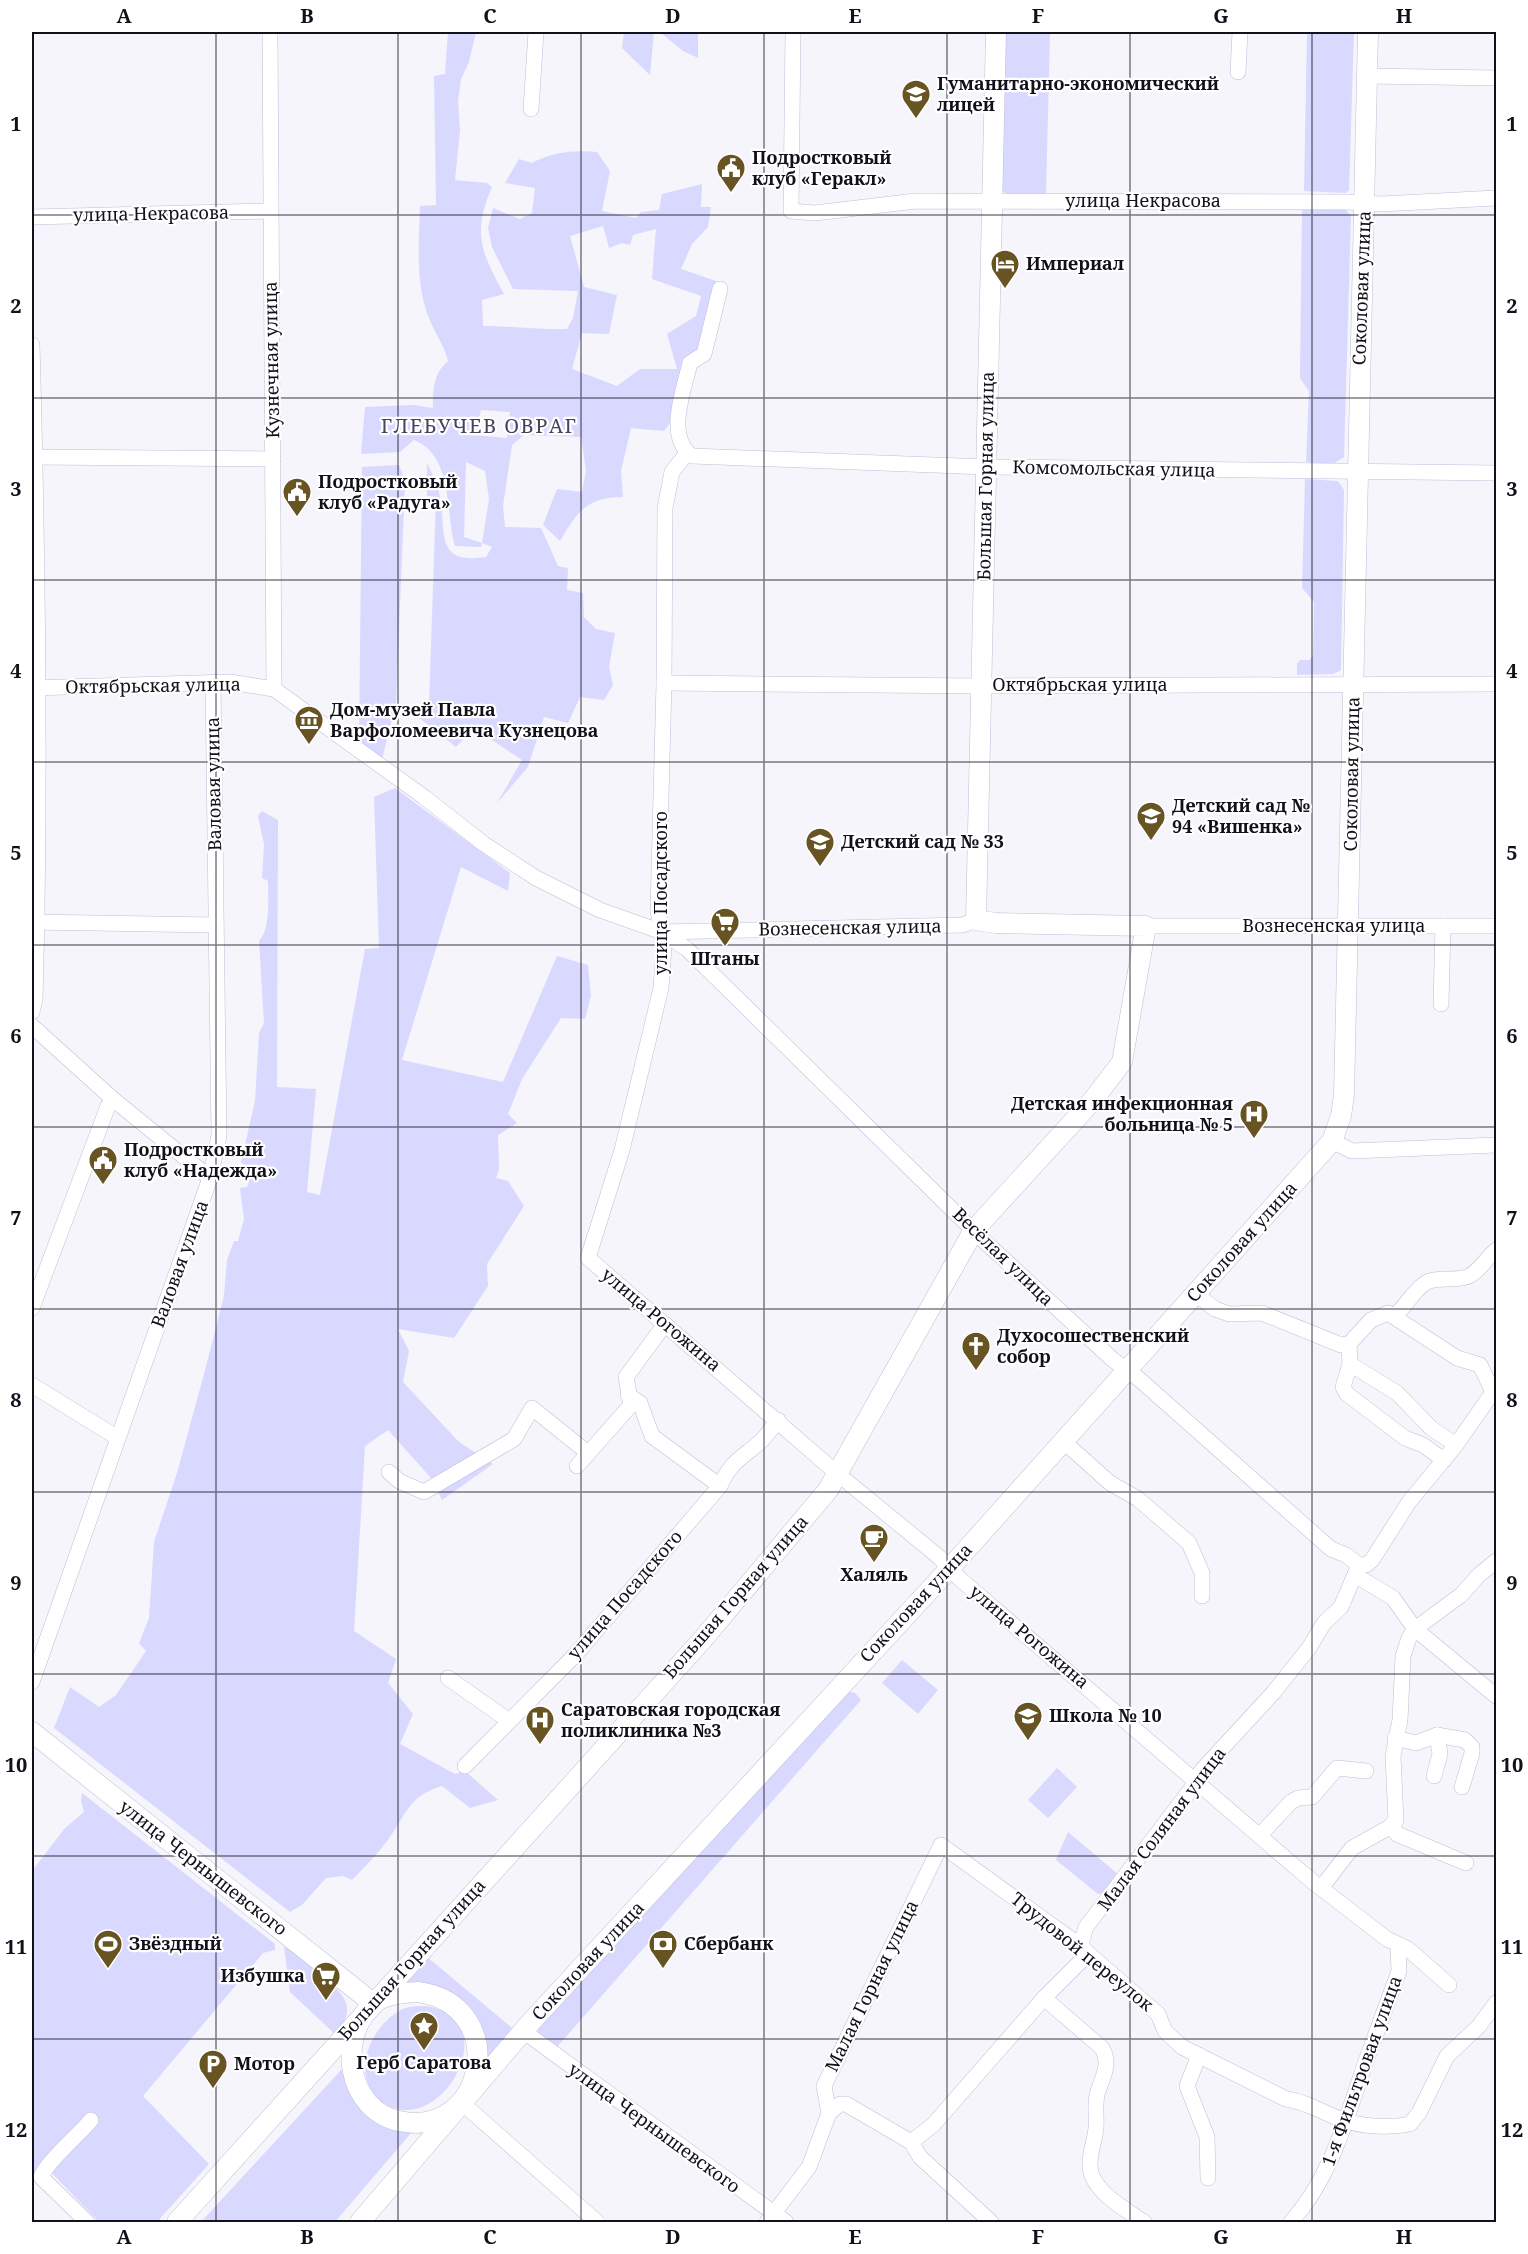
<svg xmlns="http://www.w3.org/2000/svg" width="1528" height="2254" font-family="'Noto Serif',serif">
<rect width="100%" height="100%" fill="#f5f5fb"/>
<!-- green -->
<g fill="#d9d8ff" fill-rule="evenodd">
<path d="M448,32H476L469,62L461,79L458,101L460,130L455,180L487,183L492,187C472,234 481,251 504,294L482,300L483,326C512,326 538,330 567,329L573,318L578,291L513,289L492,247L488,228L493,208L520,219L532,213L535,188L505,183L519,159L532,163C552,152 575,150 597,152L610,171L602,211L636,218L641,212L659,210L662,194L702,184L701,207H711L708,227L692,244L681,269L719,282C706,332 699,390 664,431L631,428L621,471L623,497C587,497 577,512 560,541L543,525L557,489L582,492L586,471L581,437L524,435L512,445L503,506L505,527L541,528L558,566L568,568L567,590L583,593L584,617L596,629L615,633L609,667L613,685L604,700L580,697L568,723L544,717L528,767L497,803L522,760L474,728L456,747L419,718L429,706L436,497L427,496V463C433,475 439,488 441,502C445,538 438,564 486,557L492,547L482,543L481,547L455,546C445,513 454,456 414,440L400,452L361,454L365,407L413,405L433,408C433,389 433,374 448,361C444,345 435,334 429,318C415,284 419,242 420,206L436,205L434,76L445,74ZM603,226L609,248L622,243L630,245L633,235L656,229L652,279L701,296L696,316L667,334L677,369H640L617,386L572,369L582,333L609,334L617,295L584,287L570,236ZM481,410L510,412L507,438L475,435ZM466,462L485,471L489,499L482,543L464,537Z"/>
<polygon points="624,32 654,32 650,75 622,48"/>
<polygon points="698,32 698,58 683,51 661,33"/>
<polygon points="1004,32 1050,32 1046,194 1007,194 1001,190"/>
<polygon points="1307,32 1354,32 1349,190 1346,193 1304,191"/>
<polygon points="1302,210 1346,210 1351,216 1344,457 1333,464 1306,462 1309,391 1300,378"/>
<polygon points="399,465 405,481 396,704 382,759 359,743 362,467"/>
<polygon points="1305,479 1338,481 1344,490 1341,670 1333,674 1297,675 1297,664 1300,660 1310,660 1313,656 1314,602 1302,588"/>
<path d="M395,788L510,873L508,891L461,867L402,1060L503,1082L557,956L588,965L591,996L585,1019L561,1018L522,1079L508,1114L517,1123L498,1135L499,1169L496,1178L508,1181L524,1206L487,1264L488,1286L454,1338L398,1329L409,1351L403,1382L459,1442L493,1464L442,1500L432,1479L388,1430L365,1446L354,1631L396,1659L388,1683L413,1714L400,1744L455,1774L465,1771L498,1800L470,1808L442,1786C406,1797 407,1815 387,1841C377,1855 364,1867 352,1880L343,1876L326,1878L302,1905L290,1912L54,1728L70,1687L99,1707L116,1695L146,1651L139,1643L149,1618L154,1542L177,1473L204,1374L224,1296L227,1260L234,1241H238L244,1219L240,1188L247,1187L252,1173L241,1162L255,1101L259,1033L264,1023L259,941C271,927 268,900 268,881L262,878L264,844L258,816L262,811L278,820L277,1087L316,1089L307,1192L320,1195L365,949L379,948L374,797Z"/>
<polygon points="902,1660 938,1690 918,1714 882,1683"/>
<polygon points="846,1691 855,1693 861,1700 557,2047 538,2033 538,2027"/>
<polygon points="1057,1768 1077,1787 1048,1818 1028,1800"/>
<polygon points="82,1793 275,1944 275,1950 263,1953 143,2096 209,2164 157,2222 99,2222 43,2164 32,2183 32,1871 65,1828 84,1812 81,1801"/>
<polygon points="1068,1832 1119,1875 1104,1893 1098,1894 1056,1860"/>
<path d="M284,1947C295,1951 305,1962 315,1970C339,1990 361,2004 336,2035L290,1992Z"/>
<path d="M426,1956L512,2028L488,2057L484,2054C486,2042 484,2032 479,2021C464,1989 435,1986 403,1983Z"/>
<path d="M426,2006C511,2020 436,2146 380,2100C350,2074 370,2028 399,2011C408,2006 417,2006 426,2006Z"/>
<polygon points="342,2069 349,2092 363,2113 383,2126 411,2133 335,2222 201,2222"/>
</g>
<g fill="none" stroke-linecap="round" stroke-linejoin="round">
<!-- minor casing -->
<g stroke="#bebed9" stroke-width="16">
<g id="minor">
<polyline points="270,32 274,689"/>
<polyline points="793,32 791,211 815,213 916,201 1348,202 1381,204 1496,198"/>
<polyline points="1238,72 1240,32"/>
<polyline points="1368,76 1496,78"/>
<polyline points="531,109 536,32"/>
<polyline points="32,217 270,211"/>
<path d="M720,289L704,354L690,363C684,390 665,437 692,456L987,467L1496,473"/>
<path d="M32,345C38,563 41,782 35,999L32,1012"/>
<polyline points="687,453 672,472 665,508 664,683 658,910 664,947 661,988 622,1150 588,1258 839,1475 939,1557 960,1579 1313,1882 1387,1939 1408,1949 1449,1985"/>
<polyline points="32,457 273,459"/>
<polyline points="664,683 981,686 1496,684"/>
<polyline points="32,688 230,682 274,689 424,797 484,844 536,878 600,910 662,932 963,925 976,920"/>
<polyline points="32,922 216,925"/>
<polyline points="1146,926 1496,926"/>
<polyline points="662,932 687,949 982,1239 1112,1359 1139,1379 1331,1549 1346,1555 1359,1565"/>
<polyline points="1441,1004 1443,926"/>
<polyline points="32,1026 114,1100 210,1178"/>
<polyline points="1332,1141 1352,1151 1496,1145"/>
<polyline points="1196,1294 1215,1309 1229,1314 1262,1313 1341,1345 1349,1344"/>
<polyline points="32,1308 108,1106 114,1100"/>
<path d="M1394,1316C1406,1307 1414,1289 1427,1282C1439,1276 1456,1282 1469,1276C1481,1270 1486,1258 1496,1250"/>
<polyline points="1349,1344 1371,1320 1388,1313 1457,1358 1480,1365 1493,1392"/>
<polyline points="1349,1344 1350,1364 1343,1387 1347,1394 1405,1438 1423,1445 1444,1460"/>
<polyline points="1350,1364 1397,1393 1431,1428 1456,1445"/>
<polyline points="32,1385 118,1438"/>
<polyline points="628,1395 640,1403 652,1436 720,1486"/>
<polyline points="1062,1440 1110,1483 1138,1499 1189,1543 1202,1573 1202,1596"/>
<polyline points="577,1466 631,1405 626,1377 665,1324"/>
<polyline points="389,1472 399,1481 424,1492 514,1439 532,1408 588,1453"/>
<polyline points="1359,1565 1366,1565 1372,1560 1409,1502 1456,1445 1493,1392"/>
<polyline points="1355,1575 1393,1598 1415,1629 1496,1696"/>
<polyline points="448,1678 508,1720"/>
<polyline points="32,1682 210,1178 219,1136 213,682"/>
<polyline points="1395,1738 1416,1743 1437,1735 1465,1740 1472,1747 1472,1753 1462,1787"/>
<path d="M465,1766L576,1654L720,1486C731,1462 740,1459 759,1443C766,1437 772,1428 778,1420"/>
<polyline points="1434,1776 1440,1754 1437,1735"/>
<polyline points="1391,1826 1397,1834 1466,1863"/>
<polyline points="1260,1835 1291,1802 1298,1798 1312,1797 1337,1768 1366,1771"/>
<polyline points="1321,1888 1352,1848 1388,1828 1396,1821 1393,1756 1400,1720 1403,1656 1409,1638 1415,1629 1461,1595 1479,1575 1496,1561"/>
<path d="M1044,1998L1102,2048C1111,2063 1103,2077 1098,2091C1094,2103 1097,2115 1096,2128C1095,2140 1090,2151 1090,2164C1089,2190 1125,2209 1144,2222"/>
<polyline points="523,2031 786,2222"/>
<polyline points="1199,2055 1187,2086 1207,2137 1208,2178"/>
<polyline points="462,2103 597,2222"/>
<polyline points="829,2113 840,2104 846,2104 911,2142 920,2157 991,2222"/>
<polyline points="911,2142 933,2125 1044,1998 1082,1960 1082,1940 1086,1927 1191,1789 1202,1770 1273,1693 1309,1648 1324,1623 1341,1607 1359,1565"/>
<path d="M87,2222L41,2177C47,2161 79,2135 91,2120"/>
<path d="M767,2222L809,2167L829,2113L824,2086L941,1845L1075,1942L1158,2014L1165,2031L1182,2047L1286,2099C1308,2102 1323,2113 1343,2120C1362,2127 1390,2128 1410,2124L1419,2113L1447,2056L1479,2026L1496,2003"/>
<path d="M1291,2222C1332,2176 1346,2119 1366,2061C1377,2031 1388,2001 1399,1971L1398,1945"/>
</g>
</g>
<!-- major casing -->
<g stroke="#bebed9" stroke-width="21">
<g id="major">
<polyline points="32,1732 374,2004"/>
<path d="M418,1992C512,2005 486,2140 399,2121C347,2110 336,2037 374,2003C385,1994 404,1993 418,1992Z"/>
<polyline points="177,2222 703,1639 828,1490 974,1230 1093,1100 1122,1062 1146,926 995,923 976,920 996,32"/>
<polyline points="360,2222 531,2022 950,1568 1332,1141 1341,1116 1344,1095 1368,32"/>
</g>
</g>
<!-- minor -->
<use href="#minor" stroke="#fff" stroke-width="15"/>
<!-- major -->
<use href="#major" stroke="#fff" stroke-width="20"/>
</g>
<!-- grid -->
<path fill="none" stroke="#12111b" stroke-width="1.5" stroke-opacity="0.55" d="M216,32V2222M398,32V2222M581,32V2222M764,32V2222M947,32V2222M1130,32V2222M1312,32V2222M32,215H1496M32,398H1496M32,580H1496M32,762H1496M32,945H1496M32,1127H1496M32,1309H1496M32,1492H1496M32,1674H1496M32,1856H1496M32,2039H1496"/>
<!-- icons -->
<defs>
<g id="school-pin" transform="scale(1.5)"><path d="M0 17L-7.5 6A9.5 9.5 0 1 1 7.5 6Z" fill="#675422" stroke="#fff"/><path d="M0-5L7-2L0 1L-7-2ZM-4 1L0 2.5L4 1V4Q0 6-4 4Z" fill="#fff"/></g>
<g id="civic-pin" transform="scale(1.5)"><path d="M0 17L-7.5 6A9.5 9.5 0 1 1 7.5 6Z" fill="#675422" stroke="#fff"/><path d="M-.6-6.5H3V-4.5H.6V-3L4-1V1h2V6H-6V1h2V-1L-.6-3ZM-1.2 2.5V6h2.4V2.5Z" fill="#fff"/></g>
<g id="hotel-pin" transform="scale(1.5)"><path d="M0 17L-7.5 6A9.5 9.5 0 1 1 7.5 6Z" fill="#675422" stroke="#fff"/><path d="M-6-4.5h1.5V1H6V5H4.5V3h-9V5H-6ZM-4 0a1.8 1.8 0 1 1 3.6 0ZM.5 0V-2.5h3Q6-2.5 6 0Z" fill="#fff"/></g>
<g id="museum-pin" transform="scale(1.5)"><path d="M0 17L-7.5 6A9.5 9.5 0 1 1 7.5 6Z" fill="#675422" stroke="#fff"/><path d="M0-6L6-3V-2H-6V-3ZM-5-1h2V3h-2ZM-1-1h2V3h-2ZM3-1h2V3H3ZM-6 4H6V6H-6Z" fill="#fff"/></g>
<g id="supermarket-pin" transform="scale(1.5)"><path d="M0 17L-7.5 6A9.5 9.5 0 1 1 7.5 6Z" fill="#675422" stroke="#fff"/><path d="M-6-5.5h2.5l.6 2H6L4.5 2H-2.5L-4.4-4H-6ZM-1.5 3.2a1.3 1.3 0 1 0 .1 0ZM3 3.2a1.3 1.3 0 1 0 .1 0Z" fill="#fff"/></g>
<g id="hospital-pin" transform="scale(1.5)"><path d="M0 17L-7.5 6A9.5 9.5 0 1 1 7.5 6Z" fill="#675422" stroke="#fff"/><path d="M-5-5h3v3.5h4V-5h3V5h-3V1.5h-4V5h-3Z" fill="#fff"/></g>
<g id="church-pin" transform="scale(1.5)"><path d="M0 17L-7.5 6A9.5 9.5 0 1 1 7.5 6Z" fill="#675422" stroke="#fff"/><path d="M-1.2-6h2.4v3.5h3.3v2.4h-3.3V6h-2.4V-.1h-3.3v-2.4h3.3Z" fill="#fff"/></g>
<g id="cafe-pin" transform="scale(1.5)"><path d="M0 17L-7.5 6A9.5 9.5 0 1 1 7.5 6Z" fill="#675422" stroke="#fff"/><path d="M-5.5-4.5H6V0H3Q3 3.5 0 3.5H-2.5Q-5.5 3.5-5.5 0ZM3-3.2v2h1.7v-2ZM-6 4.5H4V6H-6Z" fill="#fff"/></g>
<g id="stadium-pin" transform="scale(1.5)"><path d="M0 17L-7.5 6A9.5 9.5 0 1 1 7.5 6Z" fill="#675422" stroke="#fff"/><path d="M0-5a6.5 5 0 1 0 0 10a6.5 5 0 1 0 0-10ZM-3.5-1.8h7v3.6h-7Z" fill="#fff"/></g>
<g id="bank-pin" transform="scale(1.5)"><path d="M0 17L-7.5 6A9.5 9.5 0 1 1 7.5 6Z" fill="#675422" stroke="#fff"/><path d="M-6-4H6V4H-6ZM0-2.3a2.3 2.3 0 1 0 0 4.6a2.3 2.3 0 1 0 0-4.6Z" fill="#fff"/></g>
<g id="sight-pin" transform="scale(1.5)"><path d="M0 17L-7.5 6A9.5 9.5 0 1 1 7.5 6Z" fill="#675422" stroke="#fff"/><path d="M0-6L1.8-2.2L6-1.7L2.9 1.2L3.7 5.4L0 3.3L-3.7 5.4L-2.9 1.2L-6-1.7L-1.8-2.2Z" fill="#fff"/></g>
<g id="parking-pin" transform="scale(1.5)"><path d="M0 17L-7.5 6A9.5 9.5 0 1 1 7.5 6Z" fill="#675422" stroke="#fff"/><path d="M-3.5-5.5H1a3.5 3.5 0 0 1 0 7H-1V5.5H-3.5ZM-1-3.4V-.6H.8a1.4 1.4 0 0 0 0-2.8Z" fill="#fff"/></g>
</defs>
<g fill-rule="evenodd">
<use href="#school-pin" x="916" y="94"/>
<use href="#civic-pin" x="731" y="168"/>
<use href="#hotel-pin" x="1005" y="264"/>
<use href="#civic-pin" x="297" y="492"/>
<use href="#museum-pin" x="309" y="720"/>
<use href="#school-pin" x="1151" y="816"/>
<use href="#school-pin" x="820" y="842"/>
<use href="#supermarket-pin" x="725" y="922"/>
<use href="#hospital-pin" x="1254" y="1114"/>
<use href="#civic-pin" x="103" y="1160"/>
<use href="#church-pin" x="976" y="1346"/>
<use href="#cafe-pin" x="874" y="1538"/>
<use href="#school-pin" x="1028" y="1716"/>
<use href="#hospital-pin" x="540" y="1720"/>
<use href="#stadium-pin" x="108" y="1944"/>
<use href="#bank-pin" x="663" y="1944"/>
<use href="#supermarket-pin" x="326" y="1976"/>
<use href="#sight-pin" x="424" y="2026"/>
<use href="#parking-pin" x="213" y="2064"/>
</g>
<g text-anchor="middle" stroke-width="4.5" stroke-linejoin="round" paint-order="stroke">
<!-- poi labels -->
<g font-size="18" font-weight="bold" fill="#12111b" stroke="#fff" text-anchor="start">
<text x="937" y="90">Гуманитарно-экономический<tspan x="937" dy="21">лицей</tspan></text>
<text x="752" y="164">Подростковый<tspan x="752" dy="21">клуб «Геракл»</tspan></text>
<text x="1026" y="270">Империал</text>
<text x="318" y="488">Подростковый<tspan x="318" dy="21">клуб «Радуга»</tspan></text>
<text x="330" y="716">Дом-музей Павла<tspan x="330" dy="21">Варфоломеевича Кузнецова</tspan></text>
<text x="1172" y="812">Детский сад №<tspan x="1172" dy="21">94 «Вишенка»</tspan></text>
<text x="841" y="848">Детский сад № 33</text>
<text x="725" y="965" text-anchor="middle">Штаны</text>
<text x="1233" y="1110" text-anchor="end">Детская инфекционная<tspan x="1233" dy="21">больница № 5</tspan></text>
<text x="124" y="1156">Подростковый<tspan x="124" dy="21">клуб «Надежда»</tspan></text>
<text x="997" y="1342">Духосошественский<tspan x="997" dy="21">собор</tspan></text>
<text x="874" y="1581" text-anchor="middle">Халяль</text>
<text x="561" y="1716">Саратовская городская<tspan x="561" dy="21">поликлиника №3</tspan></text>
<text x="1049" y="1722">Школа № 10</text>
<text x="129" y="1950">Звёздный</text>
<text x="684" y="1950">Сбербанк</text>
<text x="305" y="1982" text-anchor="end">Избушка</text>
<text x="424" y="2069" text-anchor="middle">Герб Саратова</text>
<text x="234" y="2070">Мотор</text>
</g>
<!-- street labels -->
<g font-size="18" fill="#12111b" stroke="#fff">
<text x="1143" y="207">улица Некрасова</text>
<text transform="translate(151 214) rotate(-1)" y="6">улица Некрасова</text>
<text transform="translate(1362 288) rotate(-88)" y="6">Соколовая улица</text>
<text transform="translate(272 360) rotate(-91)" y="6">Кузнечная улица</text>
<text transform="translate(1114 469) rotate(1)" y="6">Комсомольская улица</text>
<text transform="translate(986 476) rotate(-89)" y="6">Большая Горная улица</text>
<text x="1080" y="691">Октябрьская улица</text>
<text transform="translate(153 686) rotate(-1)" y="6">Октябрьская улица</text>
<text transform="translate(1352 774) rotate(-89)" y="6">Соколовая улица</text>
<text transform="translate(214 784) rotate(-91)" y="6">Валовая улица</text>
<text transform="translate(661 893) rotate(-90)" y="6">улица Посадского</text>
<text x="1334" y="932">Вознесенская улица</text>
<text transform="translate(850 928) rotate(-1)" y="6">Вознесенская улица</text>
<text transform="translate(1242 1242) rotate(-48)" y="6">Соколовая улица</text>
<text transform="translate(1003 1257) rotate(44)" y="6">Весёлая улица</text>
<text transform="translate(180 1264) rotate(-70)" y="6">Валовая улица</text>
<text transform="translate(661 1320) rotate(40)" y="6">улица Рогожина</text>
<text transform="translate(625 1595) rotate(-49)" y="6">улица Посадского</text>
<text transform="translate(736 1597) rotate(-49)" y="6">Большая Горная улица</text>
<text transform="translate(916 1603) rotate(-47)" y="6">Соколовая улица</text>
<text transform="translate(1029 1637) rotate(40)" y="6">улица Рогожина</text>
<text transform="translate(1162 1829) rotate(-53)" y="6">Малая Соляная улица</text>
<text transform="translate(203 1868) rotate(38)" y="6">улица Чернышевского</text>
<text transform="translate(1082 1952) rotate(39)" y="6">Трудовой переулок</text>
<text transform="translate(412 1960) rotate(-48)" y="6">Большая Горная улица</text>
<text transform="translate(588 1961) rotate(-47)" y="6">Соколовая улица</text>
<text transform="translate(872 1986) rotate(-64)" y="6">Малая Горная улица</text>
<text transform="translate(1362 2071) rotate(-70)" y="6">1-я Фильтровая улица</text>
<text transform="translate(654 2128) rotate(36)" y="6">улица Чернышевского</text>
</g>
<!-- neighbourhood labels -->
<g font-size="20" letter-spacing="1.5" fill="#45445b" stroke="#fff">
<text x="479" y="433">ГЛЕБУЧЕВ ОВРАГ</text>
</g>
</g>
<!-- border -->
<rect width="1528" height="2254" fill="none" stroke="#ffffff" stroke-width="66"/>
<rect x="33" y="33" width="1462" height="2188" fill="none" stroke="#12111b" stroke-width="2"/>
<g font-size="20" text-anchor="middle" font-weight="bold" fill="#12111b">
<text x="124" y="23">A</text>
<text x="307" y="23">B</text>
<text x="490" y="23">C</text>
<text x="673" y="23">D</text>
<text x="855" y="23">E</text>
<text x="1038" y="23">F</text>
<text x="1221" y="23">G</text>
<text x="1404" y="23">H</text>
<text x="16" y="131">1</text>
<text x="1512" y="131">1</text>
<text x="16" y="313">2</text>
<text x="1512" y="313">2</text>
<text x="16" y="496">3</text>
<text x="1512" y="496">3</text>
<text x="16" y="678">4</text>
<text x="1512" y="678">4</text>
<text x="16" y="860">5</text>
<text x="1512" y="860">5</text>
<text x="16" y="1043">6</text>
<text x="1512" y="1043">6</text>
<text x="16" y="1225">7</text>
<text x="1512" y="1225">7</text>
<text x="16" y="1407">8</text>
<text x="1512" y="1407">8</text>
<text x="16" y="1590">9</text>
<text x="1512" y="1590">9</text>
<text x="16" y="1772">10</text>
<text x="1512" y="1772">10</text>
<text x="16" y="1954">11</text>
<text x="1512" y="1954">11</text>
<text x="16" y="2137">12</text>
<text x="1512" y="2137">12</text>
<text x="124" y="2244">A</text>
<text x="307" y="2244">B</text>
<text x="490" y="2244">C</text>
<text x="673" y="2244">D</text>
<text x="855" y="2244">E</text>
<text x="1038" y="2244">F</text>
<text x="1221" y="2244">G</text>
<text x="1404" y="2244">H</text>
</g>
</svg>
